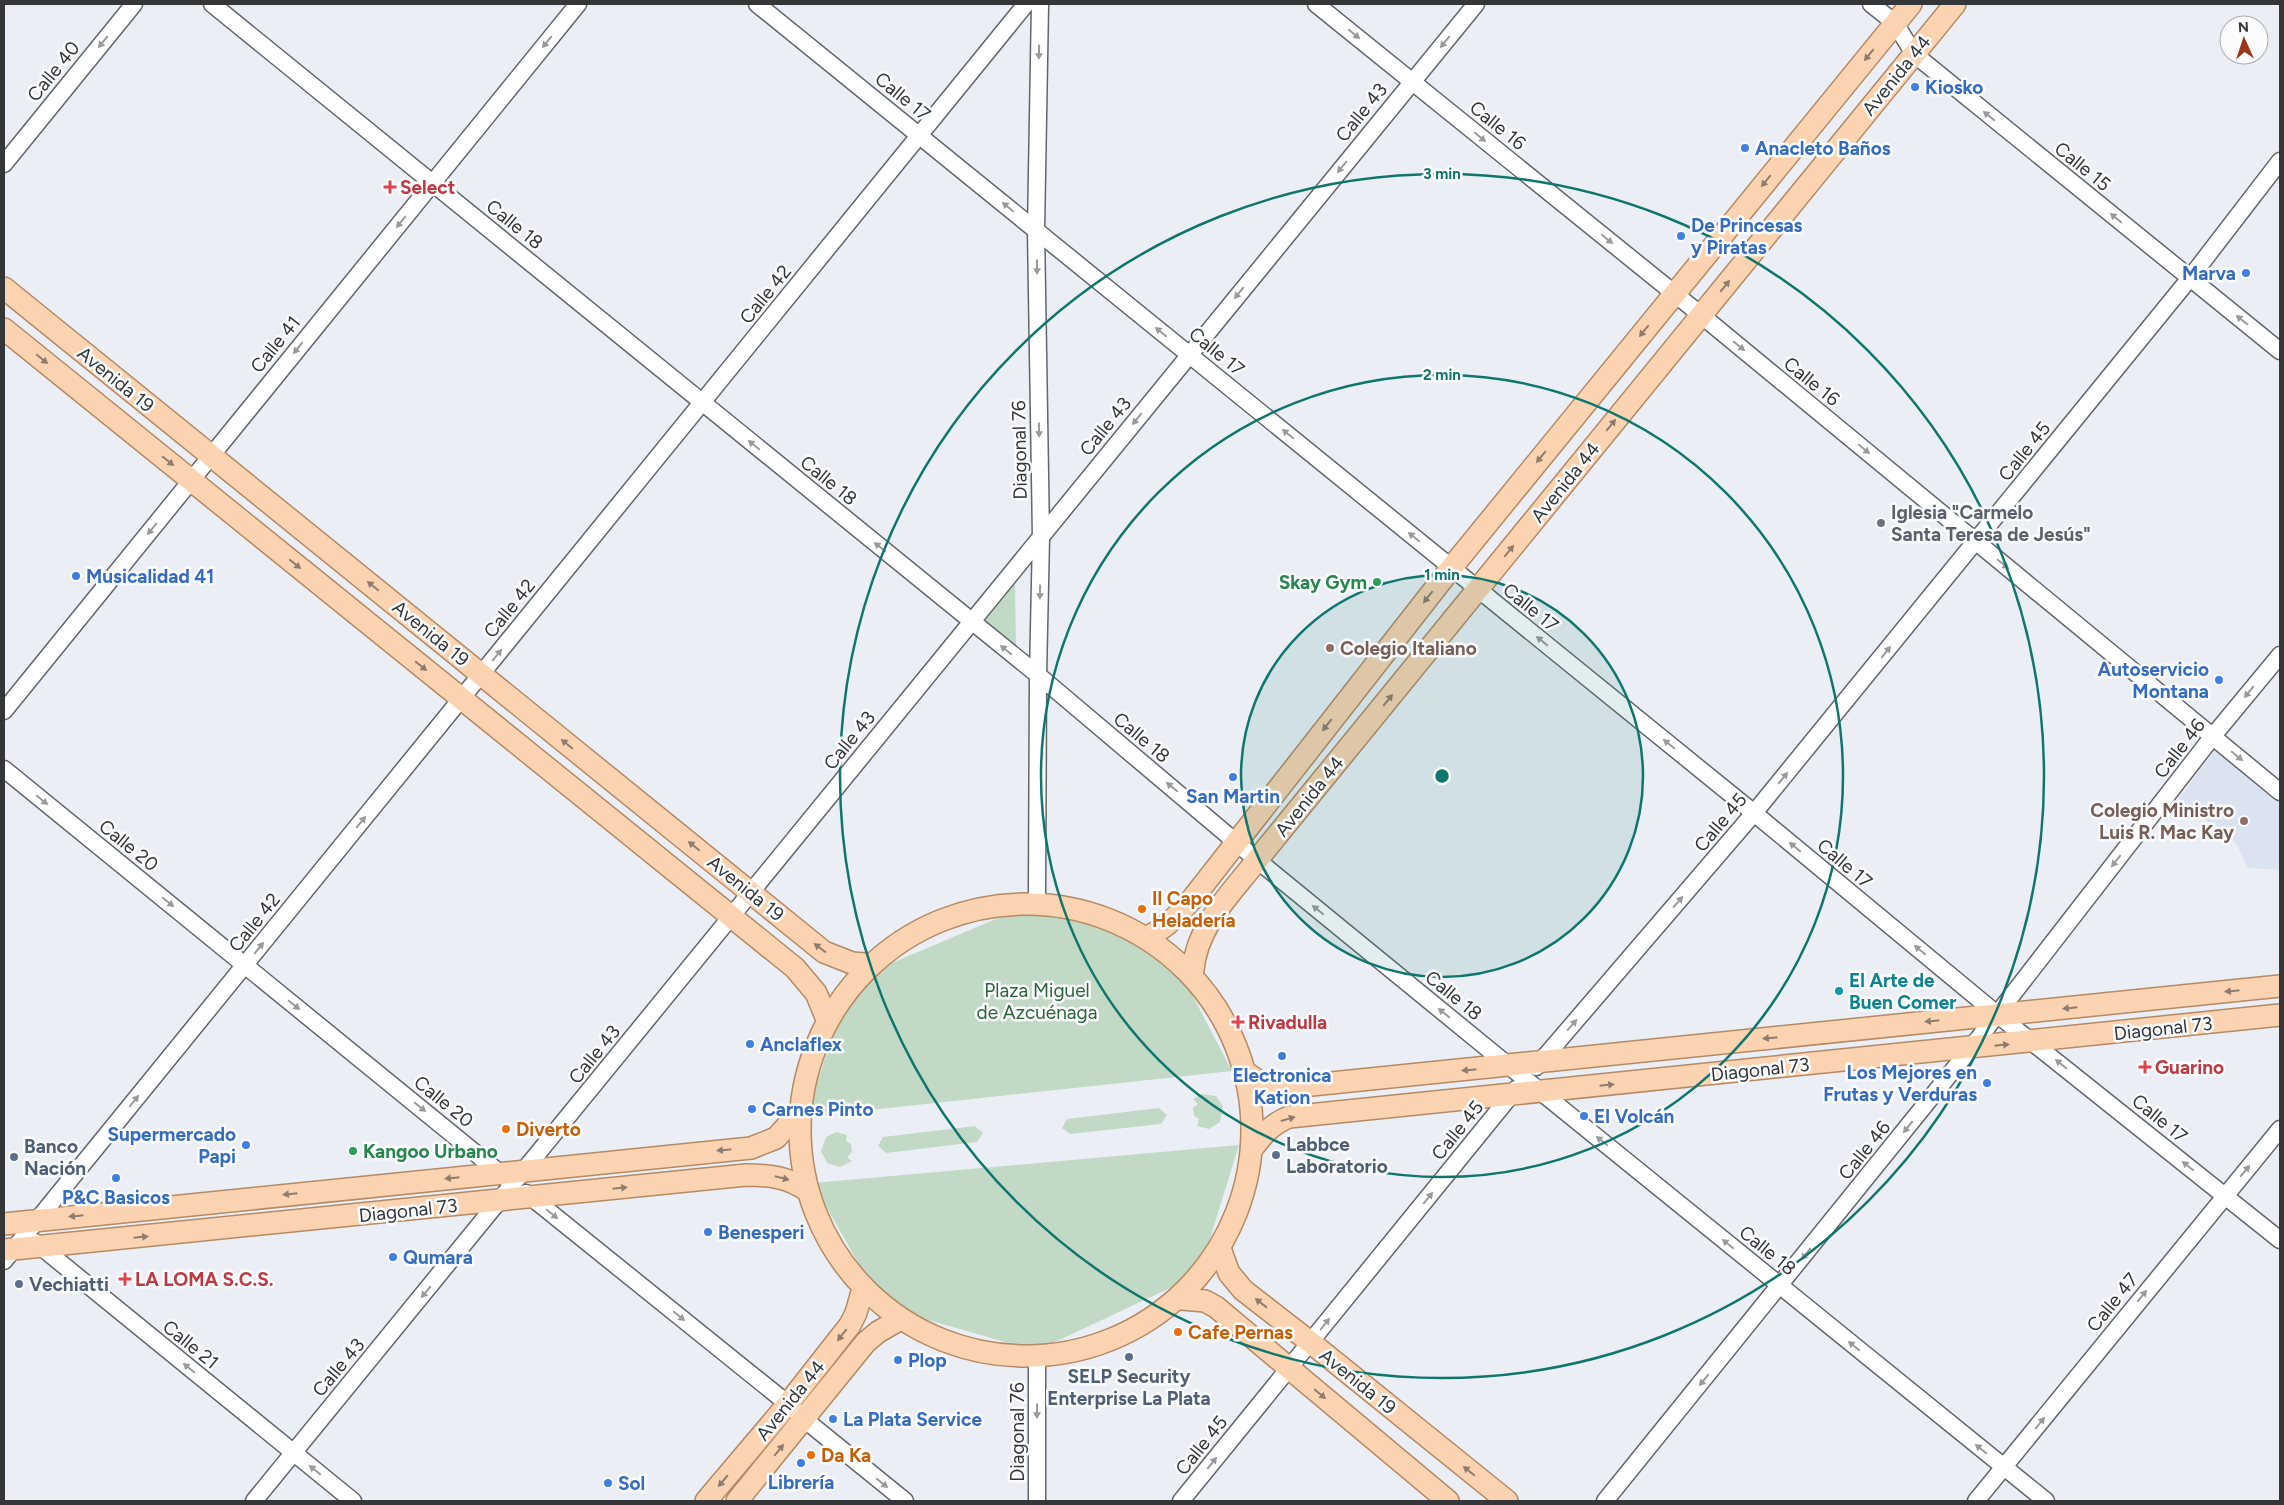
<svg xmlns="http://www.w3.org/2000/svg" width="2284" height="1505" font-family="Figtree,sans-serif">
<rect width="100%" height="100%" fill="#ebeff5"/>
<!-- built -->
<polygon fill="#dae3ef" points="2219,744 2280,794 2280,870 2248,868 2236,843 2179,799"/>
<!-- green -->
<g fill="#c2dac5">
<polygon points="1015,580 1016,649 982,621"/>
<polygon points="1020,909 1050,909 1153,947 1176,964 1232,1071 806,1117 845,995 868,973"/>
<polygon points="1202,1094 1216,1096 1223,1106 1220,1122 1209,1129 1197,1126 1199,1119 1194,1116 1193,1108 1198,1104 1193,1099"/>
<polygon points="1159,1108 1167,1115 1161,1124 1070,1134 1062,1128 1067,1119"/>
<polygon points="975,1126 983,1133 977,1142 886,1153 878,1146 883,1137"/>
<polygon points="836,1132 847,1135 846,1141 851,1144 852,1152 847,1157 852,1161 840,1167 827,1163 821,1151 826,1137"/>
<polygon points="1239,1145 1204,1258 1187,1280 1053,1343 1026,1348 904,1313 869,1282 813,1183"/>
</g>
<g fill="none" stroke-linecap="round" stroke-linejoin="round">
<!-- minor casing -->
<g stroke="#62666b" stroke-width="19">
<g id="minor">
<polyline points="212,4 1038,675 1257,860 1509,1066 2046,1501"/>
<polyline points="757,4 1754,813 1998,1015 2280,1240"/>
<polyline points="1316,4 1701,315 2280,792"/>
<polyline points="1871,4 1895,23 1914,54 2280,351"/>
<polyline points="4,164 134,4"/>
<polyline points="4,711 578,4"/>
<polyline points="4,769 506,1178"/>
<polyline points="1037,895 1038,675 1041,537 1036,230 1040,4"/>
<polyline points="1536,1067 1754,813 2190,278 2280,161"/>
<polyline points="526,1193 788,1404 804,1419 905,1501"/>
<polyline points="35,1242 353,1501"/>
<polyline points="4,1261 1026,4"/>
<polyline points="1037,1362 1037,1501"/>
<polyline points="254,1501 1476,4"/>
<polyline points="1181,1501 1516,1089"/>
<polyline points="1605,1501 1971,1048 2213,736 2280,655"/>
<polyline points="1976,1501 2280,1129"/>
</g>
</g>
<!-- major casing -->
<g stroke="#b48964" stroke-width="24">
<g id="major">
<polyline points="4,288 824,952 852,963 865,964"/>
<polyline points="4,329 795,968 816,993 826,1017"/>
<circle cx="1026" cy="1130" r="226"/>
<path d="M1151,935C1168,926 1180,913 1193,898L1452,567L1911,4"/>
<path d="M1193,970C1197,925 1231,894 1257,860L1955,4"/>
<path d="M1247,1073C1261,1085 1274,1087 1292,1087L2280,986"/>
<path d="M1252,1149C1263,1134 1272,1124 1289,1117L2280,1015"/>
<polyline points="4,1224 751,1148 776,1138 796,1116"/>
<path d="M4,1250L746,1175C770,1175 788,1177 808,1191"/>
<polyline points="1221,1251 1229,1273 1243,1290 1310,1342 1507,1501"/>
<polyline points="1182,1299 1205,1301 1216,1307 1448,1501"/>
<polyline points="706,1501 788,1404 850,1325 856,1313 862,1292"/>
<polyline points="737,1501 866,1342 878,1332 897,1321"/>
</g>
</g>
<!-- minor -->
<use href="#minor" stroke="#fff" stroke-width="16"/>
<!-- major -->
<use href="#major" stroke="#fbd3b0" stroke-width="21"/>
</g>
<!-- one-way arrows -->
<defs><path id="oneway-solid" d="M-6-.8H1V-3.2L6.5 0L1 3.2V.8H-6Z" transform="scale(1.25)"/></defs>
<g fill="#9a9a9c">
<use href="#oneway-solid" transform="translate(1354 34) rotate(39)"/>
<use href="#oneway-solid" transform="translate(103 42) rotate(129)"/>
<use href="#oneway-solid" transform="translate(547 42) rotate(129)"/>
<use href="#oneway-solid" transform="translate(1445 42) rotate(129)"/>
<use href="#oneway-solid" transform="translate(1039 52) rotate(91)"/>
<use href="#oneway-solid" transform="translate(1989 116) rotate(-141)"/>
<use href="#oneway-solid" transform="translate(1480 137) rotate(39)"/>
<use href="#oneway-solid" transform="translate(1342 167) rotate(129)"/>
<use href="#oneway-solid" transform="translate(1008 207) rotate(-141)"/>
<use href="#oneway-solid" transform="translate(2116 218) rotate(-141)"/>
<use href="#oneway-solid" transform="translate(401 222) rotate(129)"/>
<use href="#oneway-solid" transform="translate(1607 239) rotate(39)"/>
<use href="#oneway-solid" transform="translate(1037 267) rotate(89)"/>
<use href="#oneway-solid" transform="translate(1239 293) rotate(129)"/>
<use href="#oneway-solid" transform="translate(2242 320) rotate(-141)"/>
<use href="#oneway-solid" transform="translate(1161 332) rotate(-141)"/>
<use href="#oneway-solid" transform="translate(1739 346) rotate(39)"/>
<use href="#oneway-solid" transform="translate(298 348) rotate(129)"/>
<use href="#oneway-solid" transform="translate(1137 419) rotate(129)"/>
<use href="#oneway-solid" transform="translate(1039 430) rotate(89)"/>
<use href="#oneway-solid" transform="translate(1288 434) rotate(-141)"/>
<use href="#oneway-solid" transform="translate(754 445) rotate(-141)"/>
<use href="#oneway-solid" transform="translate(1864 449) rotate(39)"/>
<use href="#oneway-solid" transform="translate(152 529) rotate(129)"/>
<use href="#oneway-solid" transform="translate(1414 537) rotate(-141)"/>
<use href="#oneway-solid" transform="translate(880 547) rotate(-141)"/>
<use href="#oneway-solid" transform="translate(2003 564) rotate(39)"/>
<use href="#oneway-solid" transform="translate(1040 592) rotate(91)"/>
<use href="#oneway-solid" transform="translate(1542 641) rotate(-141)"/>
<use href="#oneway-solid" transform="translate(1006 650) rotate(-141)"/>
<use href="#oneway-solid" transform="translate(1886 652) rotate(-51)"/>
<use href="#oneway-solid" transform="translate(497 655) rotate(-51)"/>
<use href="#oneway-solid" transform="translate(2249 692) rotate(129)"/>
<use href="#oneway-solid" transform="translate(1669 744) rotate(-141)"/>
<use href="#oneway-solid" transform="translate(2237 756) rotate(39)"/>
<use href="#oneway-solid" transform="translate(1783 778) rotate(-51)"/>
<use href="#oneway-solid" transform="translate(1172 787) rotate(-140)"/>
<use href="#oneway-solid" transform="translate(42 800) rotate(39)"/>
<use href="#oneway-solid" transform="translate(361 822) rotate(-51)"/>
<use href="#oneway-solid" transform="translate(1795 847) rotate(-140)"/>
<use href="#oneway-solid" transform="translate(2116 861) rotate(128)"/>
<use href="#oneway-solid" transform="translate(168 902) rotate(39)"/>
<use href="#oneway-solid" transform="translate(1678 902) rotate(-49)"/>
<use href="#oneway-solid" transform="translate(1318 910) rotate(-141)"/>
<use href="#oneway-solid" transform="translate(259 948) rotate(-51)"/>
<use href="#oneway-solid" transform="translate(1920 950) rotate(-140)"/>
<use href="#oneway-solid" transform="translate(294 1005) rotate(39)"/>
<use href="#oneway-solid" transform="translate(1444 1013) rotate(-141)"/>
<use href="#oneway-solid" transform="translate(1572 1025) rotate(-49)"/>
<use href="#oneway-solid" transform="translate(2061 1064) rotate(-141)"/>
<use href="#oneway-solid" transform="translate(134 1101) rotate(-51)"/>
<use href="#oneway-solid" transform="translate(420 1107) rotate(39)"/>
<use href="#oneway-solid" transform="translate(1908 1127) rotate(129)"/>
<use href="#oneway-solid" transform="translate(1602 1141) rotate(-141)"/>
<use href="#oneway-solid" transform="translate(2188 1166) rotate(-141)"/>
<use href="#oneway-solid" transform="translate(2245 1171) rotate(-50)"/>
<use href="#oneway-solid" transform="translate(1428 1198) rotate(-51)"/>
<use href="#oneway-solid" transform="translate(552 1214) rotate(39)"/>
<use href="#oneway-solid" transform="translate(1728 1244) rotate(-141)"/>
<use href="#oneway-solid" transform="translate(1806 1254) rotate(129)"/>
<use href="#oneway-solid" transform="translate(426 1292) rotate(130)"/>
<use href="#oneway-solid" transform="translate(2142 1296) rotate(-51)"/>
<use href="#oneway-solid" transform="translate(679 1316) rotate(39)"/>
<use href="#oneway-solid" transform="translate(1325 1324) rotate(-51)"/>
<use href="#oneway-solid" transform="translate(1854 1346) rotate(-141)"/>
<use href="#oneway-solid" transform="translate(189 1368) rotate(-141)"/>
<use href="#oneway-solid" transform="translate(1704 1380) rotate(129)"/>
<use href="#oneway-solid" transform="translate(1037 1411) rotate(90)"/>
<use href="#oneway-solid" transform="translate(2040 1423) rotate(-51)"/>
<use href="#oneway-solid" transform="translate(1981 1449) rotate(-141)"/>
<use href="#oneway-solid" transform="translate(1212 1463) rotate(-51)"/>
<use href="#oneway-solid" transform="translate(315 1470) rotate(-141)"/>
<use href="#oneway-solid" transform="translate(882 1483) rotate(39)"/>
</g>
<g fill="#8e7d6e">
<use href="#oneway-solid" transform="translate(1869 55) rotate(129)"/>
<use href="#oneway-solid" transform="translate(1766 181) rotate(129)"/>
<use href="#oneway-solid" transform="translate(1725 286) rotate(-51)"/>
<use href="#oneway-solid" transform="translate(1644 331) rotate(129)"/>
<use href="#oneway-solid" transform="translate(42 359) rotate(39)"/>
<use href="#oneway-solid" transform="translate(1611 425) rotate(-51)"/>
<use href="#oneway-solid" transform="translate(1541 457) rotate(129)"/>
<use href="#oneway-solid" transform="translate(168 461) rotate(39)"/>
<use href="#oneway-solid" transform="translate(1509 551) rotate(-51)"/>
<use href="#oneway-solid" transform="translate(295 564) rotate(39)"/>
<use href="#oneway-solid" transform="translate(373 586) rotate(-141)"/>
<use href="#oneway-solid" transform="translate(1428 597) rotate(128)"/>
<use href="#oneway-solid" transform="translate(421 666) rotate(39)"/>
<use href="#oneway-solid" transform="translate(1388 700) rotate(-51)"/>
<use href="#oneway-solid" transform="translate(1327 725) rotate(128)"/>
<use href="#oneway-solid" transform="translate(567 744) rotate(-141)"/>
<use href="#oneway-solid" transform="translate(694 846) rotate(-141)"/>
<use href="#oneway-solid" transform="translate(820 948) rotate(-143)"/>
<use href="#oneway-solid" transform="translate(2232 991) rotate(174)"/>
<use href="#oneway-solid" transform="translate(2070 1008) rotate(174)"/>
<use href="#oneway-solid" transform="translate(1932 1021) rotate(174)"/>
<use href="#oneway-solid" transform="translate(1770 1038) rotate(174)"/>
<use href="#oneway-solid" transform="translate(2002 1045) rotate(-6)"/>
<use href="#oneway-solid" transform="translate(1469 1070) rotate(174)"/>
<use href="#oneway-solid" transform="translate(1607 1085) rotate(-6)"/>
<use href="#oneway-solid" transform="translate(1288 1119) rotate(-16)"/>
<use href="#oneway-solid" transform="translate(724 1150) rotate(174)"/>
<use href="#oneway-solid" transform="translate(452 1178) rotate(174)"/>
<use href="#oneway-solid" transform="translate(782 1178) rotate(14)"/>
<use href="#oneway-solid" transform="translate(620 1188) rotate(-6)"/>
<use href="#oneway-solid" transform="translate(290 1194) rotate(174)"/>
<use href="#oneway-solid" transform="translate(76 1216) rotate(174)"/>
<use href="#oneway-solid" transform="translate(141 1237) rotate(-6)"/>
<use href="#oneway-solid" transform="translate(1261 1303) rotate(-142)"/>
<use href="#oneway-solid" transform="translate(842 1335) rotate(128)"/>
<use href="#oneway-solid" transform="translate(1320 1394) rotate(40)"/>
<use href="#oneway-solid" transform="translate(779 1450) rotate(-51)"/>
<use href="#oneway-solid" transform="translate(1469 1471) rotate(-141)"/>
<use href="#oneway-solid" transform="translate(723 1481) rotate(130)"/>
</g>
<!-- distance rings -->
<circle cx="1442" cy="776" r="201" fill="#0f766e" fill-opacity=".12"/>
<g fill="none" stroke="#0f766e" stroke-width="2.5">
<circle cx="1442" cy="776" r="201"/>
<circle cx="1442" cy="776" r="401"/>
<circle cx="1442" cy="776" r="602"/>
</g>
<!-- markers -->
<g fill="#3f7fe0" stroke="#fafcfe" stroke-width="2">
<circle cx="1915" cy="87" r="5"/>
<circle cx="1745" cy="148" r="5"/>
<circle cx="1681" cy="236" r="5"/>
<circle cx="2246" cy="273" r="5"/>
<circle cx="76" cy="576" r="5"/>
<circle cx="2219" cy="680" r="5"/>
<circle cx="1233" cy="777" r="5"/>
<circle cx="750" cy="1044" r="5"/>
<circle cx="1282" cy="1056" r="5"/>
<circle cx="1987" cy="1083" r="5"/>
<circle cx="752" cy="1109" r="5"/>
<circle cx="1584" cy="1116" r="5"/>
<circle cx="246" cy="1145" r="5"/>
<circle cx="116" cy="1178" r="5"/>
<circle cx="708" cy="1232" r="5"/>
<circle cx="393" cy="1257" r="5"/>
<circle cx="898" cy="1360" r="5"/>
<circle cx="833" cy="1419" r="5"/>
<circle cx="801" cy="1463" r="5"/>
<circle cx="608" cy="1483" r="5"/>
</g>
<g fill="#e0444e" stroke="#fafcfe" stroke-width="2">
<path d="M387.5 179.5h5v5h5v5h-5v5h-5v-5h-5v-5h5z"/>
<path d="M1235.5 1014.5h5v5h5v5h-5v5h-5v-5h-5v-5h5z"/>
<path d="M2142.5 1059.5h5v5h5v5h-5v5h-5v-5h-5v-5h5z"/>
<path d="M122.5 1271.5h5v5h5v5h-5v5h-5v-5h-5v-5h5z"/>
</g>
<circle fill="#6b7280" stroke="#fafcfe" stroke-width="2" cx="1881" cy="523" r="5"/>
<g fill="#2e9e5b" stroke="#fafcfe" stroke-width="2">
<circle cx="1377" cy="582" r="5"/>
<circle cx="353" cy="1151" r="5"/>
</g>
<g fill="#8d6e63" stroke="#fafcfe" stroke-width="2">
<circle cx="1330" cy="648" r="5"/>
<circle cx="2244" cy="821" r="5"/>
</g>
<g fill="#e8710a" stroke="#fafcfe" stroke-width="2">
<circle cx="1142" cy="909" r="5"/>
<circle cx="506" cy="1129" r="5"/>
<circle cx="1178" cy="1332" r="5"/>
<circle cx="811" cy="1455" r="5"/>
</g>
<circle fill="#0f9aa8" stroke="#fafcfe" stroke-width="2" cx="1839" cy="991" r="5"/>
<g fill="#5c6f8a" stroke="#fafcfe" stroke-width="2">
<circle cx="1276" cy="1155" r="5"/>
<circle cx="14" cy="1157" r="5"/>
<circle cx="19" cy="1284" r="5"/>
<circle cx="1129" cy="1357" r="5"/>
</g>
<g text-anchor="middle" stroke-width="5" stroke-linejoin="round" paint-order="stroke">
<!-- street labels -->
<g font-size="19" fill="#343638" stroke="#fafcfe">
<text transform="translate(53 71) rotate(-51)" y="7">Calle 40</text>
<text transform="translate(1896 75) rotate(-51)" y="7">Avenida 44</text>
<text transform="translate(903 96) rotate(39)" y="7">Calle 17</text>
<text transform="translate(1361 112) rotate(-51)" y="7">Calle 43</text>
<text transform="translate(1498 125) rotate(39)" y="7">Calle 16</text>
<text transform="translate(2083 166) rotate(39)" y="7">Calle 15</text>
<text transform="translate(515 224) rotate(39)" y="7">Calle 18</text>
<text transform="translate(765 294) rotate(-51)" y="7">Calle 42</text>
<text transform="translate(275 344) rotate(-51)" y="7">Calle 41</text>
<text transform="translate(1217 351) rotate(39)" y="7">Calle 17</text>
<text transform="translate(116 379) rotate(39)" y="7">Avenida 19</text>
<text transform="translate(1812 381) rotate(39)" y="7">Calle 16</text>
<text transform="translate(1105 426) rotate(-51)" y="7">Calle 43</text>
<text transform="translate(1019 450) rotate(-91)" y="7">Diagonal 76</text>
<text transform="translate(2024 451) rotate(-51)" y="7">Calle 45</text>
<text transform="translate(829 480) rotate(39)" y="7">Calle 18</text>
<text transform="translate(1565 482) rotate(-51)" y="7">Avenida 44</text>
<text transform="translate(1531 607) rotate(39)" y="7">Calle 17</text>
<text transform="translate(509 608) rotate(-51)" y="7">Calle 42</text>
<text transform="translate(431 633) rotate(39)" y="7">Avenida 19</text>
<text transform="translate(1142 737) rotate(40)" y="7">Calle 18</text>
<text transform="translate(849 740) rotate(-51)" y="7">Calle 43</text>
<text transform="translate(2179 748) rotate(-52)" y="7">Calle 46</text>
<text transform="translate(1309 796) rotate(-51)" y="7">Avenida 44</text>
<text transform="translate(1720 822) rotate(-50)" y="7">Calle 45</text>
<text transform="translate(129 845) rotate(39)" y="7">Calle 20</text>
<text transform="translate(1845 863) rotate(40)" y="7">Calle 17</text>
<text transform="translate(746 888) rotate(39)" y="7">Avenida 19</text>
<text transform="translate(254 922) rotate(-51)" y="7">Calle 42</text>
<text transform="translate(1454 995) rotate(39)" y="7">Calle 18</text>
<text transform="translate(2163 1028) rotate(-6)" y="7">Diagonal 73</text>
<text transform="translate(594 1054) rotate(-51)" y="7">Calle 43</text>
<text transform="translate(1760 1069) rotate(-6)" y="7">Diagonal 73</text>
<text transform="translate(444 1101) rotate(39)" y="7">Calle 20</text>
<text transform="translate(2160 1118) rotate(39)" y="7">Calle 17</text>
<text transform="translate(1457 1130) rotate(-51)" y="7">Calle 45</text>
<text transform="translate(1864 1150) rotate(-51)" y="7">Calle 46</text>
<text transform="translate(408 1210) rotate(-6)" y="7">Diagonal 73</text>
<text transform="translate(1768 1250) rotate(39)" y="7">Calle 18</text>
<text transform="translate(2112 1302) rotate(-51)" y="7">Calle 47</text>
<text transform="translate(191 1344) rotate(39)" y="7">Calle 21</text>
<text transform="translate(338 1367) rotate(-50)" y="7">Calle 43</text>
<text transform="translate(1358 1381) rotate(39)" y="7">Avenida 19</text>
<text transform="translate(790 1400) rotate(-51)" y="7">Avenida 44</text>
<text transform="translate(1017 1432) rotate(-90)" y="7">Diagonal 76</text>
<text transform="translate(1201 1445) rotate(-51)" y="7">Calle 45</text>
</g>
<!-- shop labels -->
<g font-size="19" font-weight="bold" fill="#366cbe" stroke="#fafcfe" text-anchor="start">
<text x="1925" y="94">Kiosko</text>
<text x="1755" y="155">Anacleto Baños</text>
<text x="1691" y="232">De Princesas<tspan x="1691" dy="22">y Piratas</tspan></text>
<text x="2236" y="280" text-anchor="end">Marva</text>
<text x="86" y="583">Musicalidad 41</text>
<text x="2209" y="676" text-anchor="end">Autoservicio<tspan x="2209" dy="22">Montana</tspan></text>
<text x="1233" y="803" text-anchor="middle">San Martin</text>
<text x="760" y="1051">Anclaflex</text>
<text x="1977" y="1079" text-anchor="end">Los Mejores en<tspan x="1977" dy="22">Frutas y Verduras</tspan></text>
<text x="1282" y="1082" text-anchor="middle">Electronica<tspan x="1282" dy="22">Kation</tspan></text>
<text x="762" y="1116">Carnes Pinto</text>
<text x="1594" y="1123">El Volcán</text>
<text x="236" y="1141" text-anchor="end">Supermercado<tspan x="236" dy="22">Papi</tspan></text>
<text x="116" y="1204" text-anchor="middle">P&amp;C Basicos</text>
<text x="718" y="1239">Benesperi</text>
<text x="403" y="1264">Qumara</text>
<text x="908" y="1367">Plop</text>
<text x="843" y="1426">La Plata Service</text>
<text x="801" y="1489" text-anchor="middle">Librería</text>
<text x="618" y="1490">Sol</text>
</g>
<!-- health labels -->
<g font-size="19" font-weight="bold" fill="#be3a42" stroke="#fafcfe" text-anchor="start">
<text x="400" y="194">Select</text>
<text x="1248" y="1029">Rivadulla</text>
<text x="2155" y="1074">Guarino</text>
<text x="135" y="1286">LA LOMA S.C.S.</text>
</g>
<!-- worship labels -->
<g font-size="19" font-weight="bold" fill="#5b616d" stroke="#fafcfe" text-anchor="start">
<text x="1891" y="519">Iglesia "Carmelo<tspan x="1891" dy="22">Santa Teresa de Jesús"</tspan></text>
</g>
<!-- leisure labels -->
<g font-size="19" font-weight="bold" fill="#27864d" stroke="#fafcfe" text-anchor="end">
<text x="1367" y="589">Skay Gym</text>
<text x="363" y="1158" text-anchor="start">Kangoo Urbano</text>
</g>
<!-- education labels -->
<g font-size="19" font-weight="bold" fill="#785e54" stroke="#fafcfe" text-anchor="start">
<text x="1340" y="655">Colegio Italiano</text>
<text x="2234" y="817" text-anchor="end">Colegio Ministro<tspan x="2234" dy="22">Luis R. Mac Kay</tspan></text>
</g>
<!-- food labels -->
<g font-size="19" font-weight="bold" fill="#c56008" stroke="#fafcfe" text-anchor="start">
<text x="1152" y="905">Il Capo<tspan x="1152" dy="22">Heladería</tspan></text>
<text x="516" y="1136">Diverto</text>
<text x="1188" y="1339">Cafe Pernas</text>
<text x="821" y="1462">Da Ka</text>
</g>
<!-- culture labels -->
<g font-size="19" font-weight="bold" fill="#0d838f" stroke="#fafcfe" text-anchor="start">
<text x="1849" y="987">El Arte de<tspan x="1849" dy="22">Buen Comer</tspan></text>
</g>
<!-- park labels -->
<g font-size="19" fill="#2c6337" stroke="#fafcfe">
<text x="1037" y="997">Plaza Miguel<tspan x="1037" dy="22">de Azcuénaga</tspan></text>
</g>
<!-- service labels -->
<g font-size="19" font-weight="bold" fill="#4e5e75" stroke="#fafcfe" text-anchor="start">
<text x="1286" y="1151">Labbce<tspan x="1286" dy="22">Laboratorio</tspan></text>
<text x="24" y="1153">Banco<tspan x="24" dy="22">Nación</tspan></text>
<text x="29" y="1291">Vechiatti</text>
<text x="1129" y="1383" text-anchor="middle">SELP Security<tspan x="1129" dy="22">Enterprise La Plata</tspan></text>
</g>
</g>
<circle cx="1442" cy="776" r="8" fill="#0f766e" stroke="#fafcfe" stroke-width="2.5"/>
<g font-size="15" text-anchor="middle" font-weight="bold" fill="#0f766e" stroke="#fafcfe" stroke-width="5" stroke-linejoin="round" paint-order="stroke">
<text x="1442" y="179">3 min</text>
<text x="1442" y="380">2 min</text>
<text x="1442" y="580">1 min</text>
</g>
<!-- border -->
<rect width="2284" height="1505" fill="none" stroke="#343638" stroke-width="10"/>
<!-- north arrow -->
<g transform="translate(2244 40) rotate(357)"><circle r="24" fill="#fafcfe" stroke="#abadaf"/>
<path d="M0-4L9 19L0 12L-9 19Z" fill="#9e3717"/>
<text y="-8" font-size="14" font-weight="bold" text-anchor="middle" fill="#343638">N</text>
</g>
</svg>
